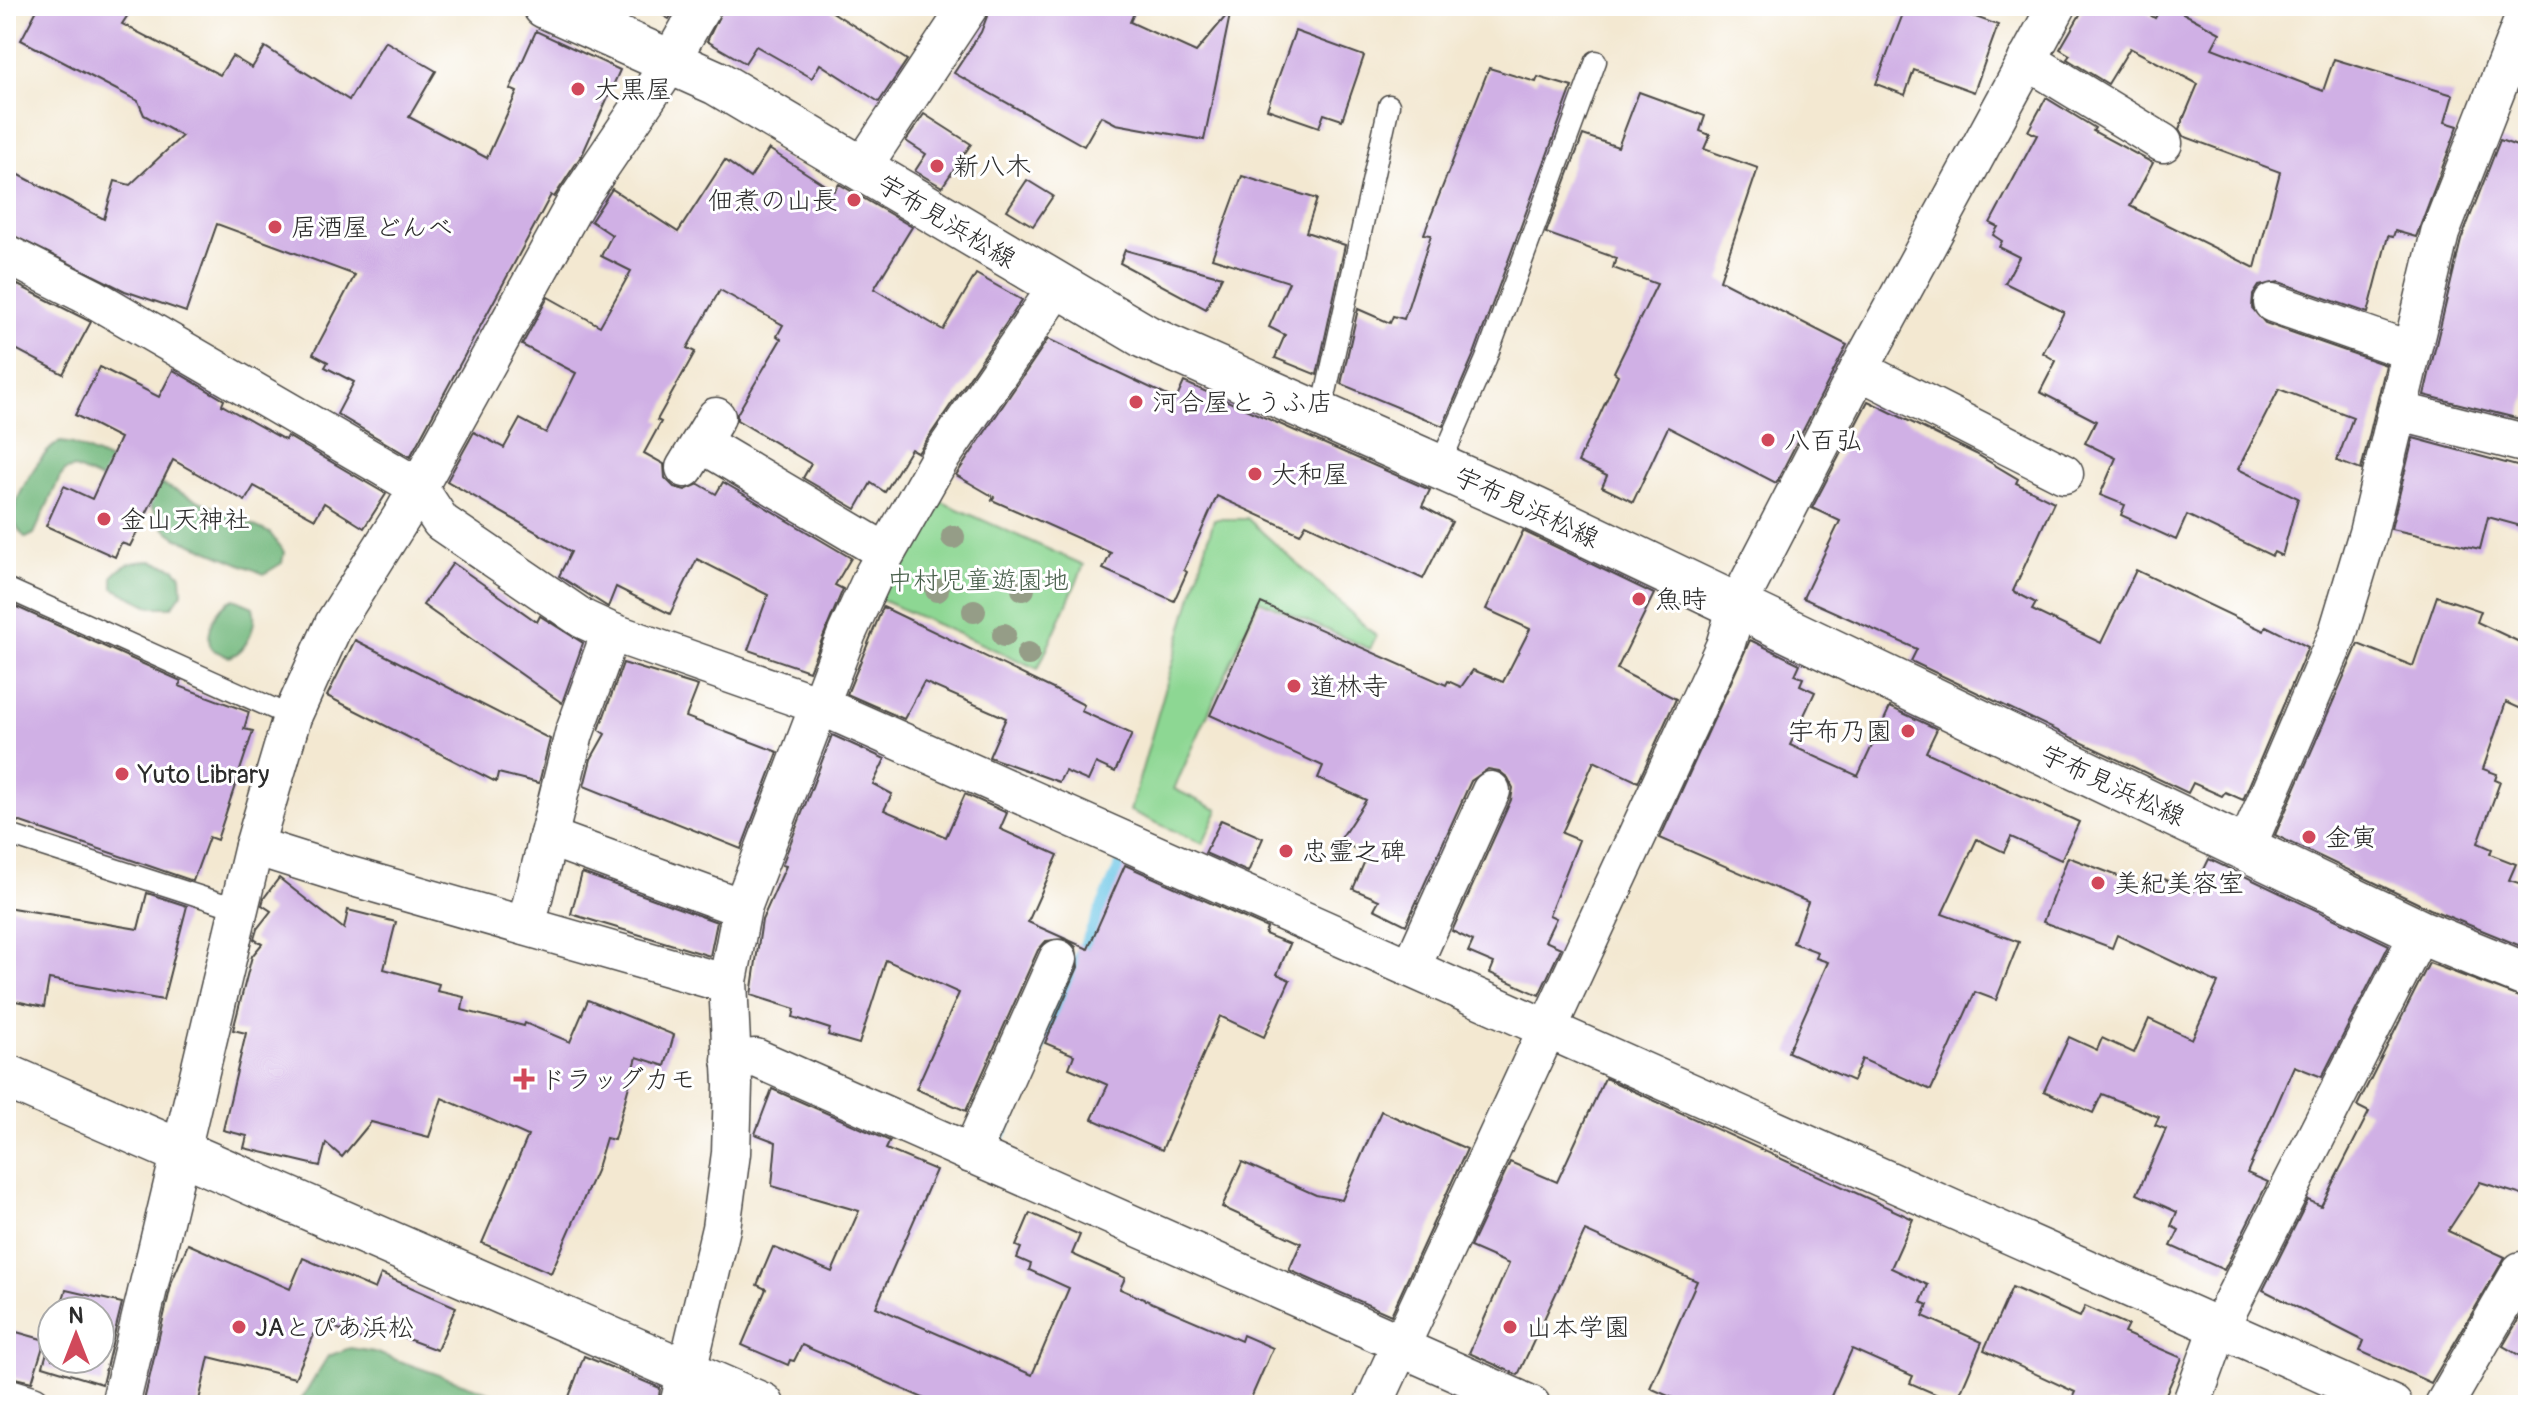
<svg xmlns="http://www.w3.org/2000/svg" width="2534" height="1411" font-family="Pangolin,'Klee One',sans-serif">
<rect width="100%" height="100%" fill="#fff"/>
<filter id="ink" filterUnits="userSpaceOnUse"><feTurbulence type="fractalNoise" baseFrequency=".0125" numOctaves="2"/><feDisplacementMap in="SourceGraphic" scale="16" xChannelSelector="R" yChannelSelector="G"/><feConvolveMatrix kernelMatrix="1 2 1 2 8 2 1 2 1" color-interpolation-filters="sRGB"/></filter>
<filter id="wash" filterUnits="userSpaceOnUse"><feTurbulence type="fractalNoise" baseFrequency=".006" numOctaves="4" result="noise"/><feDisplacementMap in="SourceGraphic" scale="32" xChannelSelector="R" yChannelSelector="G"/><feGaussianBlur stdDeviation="1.8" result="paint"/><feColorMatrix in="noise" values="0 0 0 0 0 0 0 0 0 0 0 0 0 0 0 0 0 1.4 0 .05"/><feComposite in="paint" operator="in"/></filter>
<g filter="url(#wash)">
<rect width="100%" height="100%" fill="#f3e8d1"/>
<!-- green -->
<g fill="#8dd793" stroke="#5c815f" stroke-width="2">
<polygon points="933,498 1084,565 1038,669 879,599"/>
<polygon points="1214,519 1248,519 1376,636 1370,649 1259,600 1174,789 1218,810 1203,844 1130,811"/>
</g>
<!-- forest -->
<g fill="#72b87d" stroke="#4e7254" stroke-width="2">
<path d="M61,442L73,444L270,533L284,552L282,563L264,574L176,537L165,529L146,500L75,468L66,470L60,477L34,534L26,538C20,533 15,525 14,516C13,498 44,447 61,442Z"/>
<path d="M152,561L174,568L181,575L182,593L172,607H151L113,588V576C124,563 136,561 152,561Z"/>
<path d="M234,599L253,607C258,624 247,652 229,657L211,649C205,631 216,606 234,599Z"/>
<polygon points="350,1348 374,1352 525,1405 298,1405 328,1356"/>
</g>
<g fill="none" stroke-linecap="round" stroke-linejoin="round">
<!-- stream -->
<polyline stroke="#68c5e6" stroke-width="12" points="1001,1134 1123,860"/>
</g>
<g id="blocks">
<!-- building -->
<g fill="#d0b0e5">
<polygon points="39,6 134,6 122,24 220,75 232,56 252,68 265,47 349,100 385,41 436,71 409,117 487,158 517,92 510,89 536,31 620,70 583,153 554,197 551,195 410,457 337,414 354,382 325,367 328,362 313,354 355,275 217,224 186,312 125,291 6,232 6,168 104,219 115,181 130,185 182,136 144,115 138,101 21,40"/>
<polygon points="647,6 677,6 669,19"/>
<polygon points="724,6 823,6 907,60 879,102 820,64 812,78 756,46 745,63 707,41"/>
<polygon points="991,6 1137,6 1130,22 1196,52 1231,10 1204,140 1116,124 1101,116 1084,146 954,73 981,32"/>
<polygon points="1906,6 1945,6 1998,25 1974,92 1914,70 1905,95 1876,84"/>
<polygon points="2085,6 2135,6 2155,18 2162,6 2170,6 2220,33 2212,48 2323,91 2334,59 2453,95 2445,122 2458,126 2416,237 2395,231 2393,237 2388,236 2368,313 2279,282 2259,286 2253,295 2252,308 2265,323 2386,365 2361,470 2337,461 2353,417 2279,389 2238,469 2298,498 2282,556 2274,552 2272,556 2187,515 2176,540 2121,515 2125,505 2100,495 2116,458 2085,443 2096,421 2040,392 2056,361 2043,353 2064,312 2005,283 2019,257 1999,247 2002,241 1993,235 1998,227 1990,223 2037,135 2028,131 2046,98 2095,128 2093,131 2153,163 2130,206 2255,268 2280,172 2183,136 2179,129 2198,84 2130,48 2108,84 2067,59 2070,55 2060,49"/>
<polygon points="1295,31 1364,56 1342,120 1324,114 1319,127 1267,109"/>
<polygon points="1489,68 1536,82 1538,77 1572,87 1474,354 1443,426 1341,384 1358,309 1390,323 1393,316 1404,319 1431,235 1424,234"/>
<polygon points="1639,92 1705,116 1700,131 1710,135 1704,149 1758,168 1720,280 1847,345 1776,483 1668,427 1633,502 1602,487 1607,476 1578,462 1618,375 1614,372 1657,284 1613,268 1616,258 1546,233 1583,135 1618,147"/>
<polygon points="924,114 971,144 942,187 915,171 926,154 906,141"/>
<polygon points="2500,140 2528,150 2528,390 2520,419 2424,395 2461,240"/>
<polygon points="769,149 834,191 839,184 912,227 874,289 943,330 976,274 1022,300 918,453 911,449 885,492 871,483 856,509 803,478 811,464 737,420 737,414 781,339 777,336 783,325 720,290 687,348 695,352 657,420 661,422 644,453 664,464 665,478 674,487 685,490 699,484 716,494 723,482 851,558 835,585 843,589 809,671 748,650 768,595 697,559 670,614 616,587 608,607 559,576 571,552 447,481 474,432 504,448 520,419 546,433 576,373 522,345 548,297 600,326 631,271 601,256 612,235 591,221 612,189 678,232 725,160 750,178"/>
<polygon points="1242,176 1317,199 1306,232 1345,245 1317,375 1275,358 1285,335 1269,327 1289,282 1212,258"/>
<polygon points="1027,180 1053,196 1033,226 1007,210"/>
<polygon points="1125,250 1222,277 1206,309 1120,263"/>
<polygon points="6,279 91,322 63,374 6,344"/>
<polygon points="1048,339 1176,400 1184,382 1430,490 1422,506 1452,522 1423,579 1306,524 1300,534 1217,496 1184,570 1187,572 1174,601 1103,569 1111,553 992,500 994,497 956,475"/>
<polygon points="100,367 159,397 173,370 224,400 222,405 285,440 287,436 386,494 364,528 324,503 315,519 254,486 245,501 173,460 130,546 121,543 115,557 46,526 64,486 92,499 120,438 75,415"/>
<polygon points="1868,401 1976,454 2018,479 2016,483 2054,502 2013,591 2036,603 2032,610 2101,643 2136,570 2264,631 2266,626 2308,647 2243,800 2225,792 2222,796 2193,783 2188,793 1911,661 1917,649 1803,598 1840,521 1812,508"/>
<polygon points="2413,438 2528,469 2528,528 2488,517 2480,549 2391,529"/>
<polygon points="1523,531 1654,594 1617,669 1676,699 1638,782 1594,761 1562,833 1579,840 1549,915 1556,918 1545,941 1561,948 1539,995 1490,973 1494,963 1468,952 1473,941 1452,931 1511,800 1513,788 1508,778 1499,771 1488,769 1471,781 1406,925 1374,909 1379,900 1353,889 1367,856 1340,840 1366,800 1318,778 1323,766 1210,715 1261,603 1446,685 1448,681 1461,687 1473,670 1503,682 1530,629 1486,609"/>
<polygon points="453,563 537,622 540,616 583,643 562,703 423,605"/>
<polygon points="2437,596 2481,611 2477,622 2528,646 2528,712 2506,702 2483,769 2497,774 2495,780 2500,782 2478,843 2492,849 2490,854 2516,864 2509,880 2528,886 2528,949 2430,909 2275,835 2358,644 2413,666"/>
<polygon points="10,604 181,681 179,686 249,712 244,729 253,731 217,840 209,837 193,881 6,817 6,617"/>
<polygon points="883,607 1055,690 1084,705 1081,711 1132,734 1115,772 1096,763 1088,781 1065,771 1059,782 989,757 1006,718 924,682 904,719 847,694"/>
<polygon points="355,640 550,739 539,783 498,773 496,782 327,696"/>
<polygon points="1750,640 1800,664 1795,675 1803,678 1800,685 1815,692 1790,745 1858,776 1890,707 1937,729 1926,752 2079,822 2061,860 2011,837 2004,852 1977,839 1942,914 2019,942 1996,1000 1975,992 1931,1090 1862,1059 1853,1081 1788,1052 1828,962 1816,958 1818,952 1793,943 1808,902 1660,838"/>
<polygon points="623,663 698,686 686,717 778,752 741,849 584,786 591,759 605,734 599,730"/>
<polygon points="832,735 885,759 873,784 892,794 884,810 946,837 965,794 1007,813 1000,829 1058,855 1028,922 1066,939 1046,941 1038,950 966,1111 916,1089 959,993 886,960 859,1044 828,1035 830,1029 793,1017 795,1009 751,995 762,920 786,866 782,865"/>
<polygon points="1221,820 1263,838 1248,872 1205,853"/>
<polygon points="2068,857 2152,889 2158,876 2193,892 2209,859 2389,945 2322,1077 2294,1066 2247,1173 2268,1182 2224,1270 2171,1246 2179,1230 2171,1226 2177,1212 2137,1194 2166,1129 2155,1125 2159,1117 2102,1094 2093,1113 2044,1091 2069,1037 2097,1050 2102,1038 2134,1053 2149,1019 2192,1039 2218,983 2117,935 2112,948 2043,922"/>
<polygon points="1125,865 1267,928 1265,934 1290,944 1277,974 1290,980 1264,1037 1220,1016 1162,1150 1092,1119 1108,1085 1069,1068 1074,1055 1045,1043 1078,967 1076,947 1066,939 1088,949"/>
<polygon points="582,873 717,922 710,956 571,914"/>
<polygon points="279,878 344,929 348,910 396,922 384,969 439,984 437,991 464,997 462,1010 524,1026 525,1023 570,1042 588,1000 674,1035 665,1066 637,1057 614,1140 606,1138 596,1171 551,1273 482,1243 528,1136 442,1098 429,1137 371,1122 342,1157 326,1143 320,1166 244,1148 247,1136 223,1130 246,1033 233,1030 252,956 262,944 254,939 257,929 271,911 262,905 264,898"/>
<polygon points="147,893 187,906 163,1000 49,979 44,1007 6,999 6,907 138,929"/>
<polygon points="2429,963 2528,1000 2528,1197 2480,1182 2448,1231 2505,1257 2431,1383 2360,1351 2364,1341 2263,1290 2308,1200 2321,1206 2369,1112 2357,1106"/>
<polygon points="1605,1078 1913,1219 1891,1268 1928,1285 1921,1302 1928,1305 1923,1316 1982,1342 1956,1403 1910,1383 1913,1376 1852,1349 1827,1405 1689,1405 1650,1388 1697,1281 1585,1231 1518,1375 1469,1353 1509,1264 1470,1247 1510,1162 1557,1182"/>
<polygon points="772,1089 890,1141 886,1149 936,1170 876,1307 1032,1375 1069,1288 1029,1270 1031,1264 1017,1258 1021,1248 1016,1246 1030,1213 1080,1235 1072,1254 1125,1278 1120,1289 1241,1341 1243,1335 1273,1348 1248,1405 939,1405 802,1345 794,1361 790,1360 788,1365 742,1345 766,1289 757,1285 773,1247 832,1272 859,1211 772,1186 776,1142 755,1134"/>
<polygon points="1381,1111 1467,1149 1391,1315 1289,1270 1301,1243 1222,1207 1242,1162 1316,1195 1342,1200"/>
<polygon points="188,1244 290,1289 303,1258 375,1289 381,1274 456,1307 437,1350 370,1325 364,1340 320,1321 295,1378 209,1357 198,1405 143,1405 172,1281"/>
<polygon points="2012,1287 2080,1317 2085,1306 2128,1325 2124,1333 2182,1358 2161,1405 2069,1405 2075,1392 1984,1350"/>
<polygon points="66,1290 122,1303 102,1384 43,1366 52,1335 52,1359 100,1359 100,1311 59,1311"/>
<polygon points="2528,1303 2528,1360 2503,1346"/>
<polygon points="6,1329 45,1340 32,1382 6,1376"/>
<polygon points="584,1356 660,1388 658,1405 566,1405"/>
<polygon points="1451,1394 1477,1405 1446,1405"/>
</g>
</g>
</g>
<g filter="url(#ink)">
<use href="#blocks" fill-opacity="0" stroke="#494744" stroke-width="2"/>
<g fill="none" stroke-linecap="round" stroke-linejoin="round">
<!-- service casing -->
<g stroke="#494744" stroke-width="23">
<g id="service">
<polyline points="1321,415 1389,105"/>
<polyline points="1439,467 1486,359 1596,61"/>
<polyline points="6,588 292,717"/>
<polyline points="6,834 239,909"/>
</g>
</g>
<!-- minor casing -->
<g stroke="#494744" stroke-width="41">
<g id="minor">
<polyline points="2027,60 2163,143"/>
<polyline points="861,169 969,6"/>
<polyline points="6,254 93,298 418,487 441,522 583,619 611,632 819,705 2393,1405"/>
<polyline points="2273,303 2411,351"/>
<polyline points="1859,370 2064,474"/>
<polyline points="2397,411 2528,444"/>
<polyline points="701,443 885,552"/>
<polyline points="685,468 716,417"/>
<polyline points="548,837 742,908"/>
<polyline points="254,846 343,874 710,979 728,981"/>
<polyline points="2246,848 2337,636 2368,533 2440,233 2528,8"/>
<polyline points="526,926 574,734 611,632"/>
<polyline points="1411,968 1491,791"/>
<polyline points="731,1060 756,1058 1402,1344"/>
<polyline points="971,1154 1058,959"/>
<polyline points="1400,1347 1531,1405"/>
<polyline points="6,1397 32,1405"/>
<polyline points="120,1405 254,846 292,717 334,624 404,513 575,204 659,80 702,6"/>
<polyline points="679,1405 721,1228 731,1153 733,1085 728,981 742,908 847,633 874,574 939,460 1057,288"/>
<polyline points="1373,1405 1725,646 1737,606 1859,370 2057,6"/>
<polyline points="2191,1405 2219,1328 2420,932"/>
<polyline points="2444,1405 2521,1271"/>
</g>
</g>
<!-- tertiary casing -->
<g stroke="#494744" stroke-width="47">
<polyline id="tertiary" points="6,1076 762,1405"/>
</g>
<!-- secondary casing -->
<g stroke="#494744" stroke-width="47">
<polyline id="secondary" points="545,6 717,83 1146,337 1534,509 2420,932 2528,976"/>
</g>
<!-- service -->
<use href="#service" stroke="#fff" stroke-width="20"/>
<!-- minor -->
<use href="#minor" stroke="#fff" stroke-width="38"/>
<!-- tertiary -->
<use href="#tertiary" stroke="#fff" stroke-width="44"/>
<!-- secondary -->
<use href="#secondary" stroke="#fff" stroke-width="44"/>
</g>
<!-- trees -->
<g fill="#959d87">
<circle cx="953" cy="537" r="12"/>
<circle cx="1023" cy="589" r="12"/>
<circle cx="937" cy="590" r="12"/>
<circle cx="974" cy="611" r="12"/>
<circle cx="1004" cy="635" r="12"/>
<circle cx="1028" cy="654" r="12"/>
</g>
</g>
<!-- markers -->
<g fill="#d1495b" stroke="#fff" stroke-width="3">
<circle cx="578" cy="89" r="8"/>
<circle cx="937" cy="166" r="8"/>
<circle cx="854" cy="200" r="8"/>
<circle cx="275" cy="227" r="8"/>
<circle cx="1136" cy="402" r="8"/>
<circle cx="1768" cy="440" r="8"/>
<circle cx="1255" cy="474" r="8"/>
<circle cx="104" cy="519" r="8"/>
<circle cx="1639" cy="599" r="8"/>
<circle cx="1294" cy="686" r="8"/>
<circle cx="1908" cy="731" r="8"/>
<circle cx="122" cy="774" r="8"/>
<circle cx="2309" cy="837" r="8"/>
<circle cx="1286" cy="851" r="8"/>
<circle cx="2098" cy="883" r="8"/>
<path d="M520 1067h8v8h8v8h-8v8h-8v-8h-8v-8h8z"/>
<circle cx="239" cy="1327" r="8"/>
<circle cx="1510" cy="1327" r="8"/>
</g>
<g text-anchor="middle" stroke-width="6" stroke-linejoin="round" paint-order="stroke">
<!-- poi labels -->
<g font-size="26" fill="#2b2b2b" stroke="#fff" text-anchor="start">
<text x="594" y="98">大黒屋</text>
<text x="953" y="175">新八木</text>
<text x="838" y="209" text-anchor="end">佃煮の山長</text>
<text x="291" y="236">居酒屋 どんべ</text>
<text x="1152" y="411">河合屋とうふ店</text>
<text x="1784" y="449">八百弘</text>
<text x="1271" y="483">大和屋</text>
<text x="120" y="528">金山天神社</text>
<text x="1655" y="608">魚時</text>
<text x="1310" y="695">道林寺</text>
<text x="1892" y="740" text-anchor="end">宇布乃園</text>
<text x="138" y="783">Yuto Library</text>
<text x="2325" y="846">金寅</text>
<text x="1302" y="860">忠霊之碑</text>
<text x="2114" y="892">美紀美容室</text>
<text x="540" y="1088">ドラッグカモ</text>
<text x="255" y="1336">JAとぴあ浜松</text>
<text x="1526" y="1336">山本学園</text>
</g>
<!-- street labels -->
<g font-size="26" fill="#2b2b2b" stroke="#fff">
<text transform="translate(947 221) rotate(31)" y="9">宇布見浜松線</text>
<text transform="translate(1527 507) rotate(25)" y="9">宇布見浜松線</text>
<text transform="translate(2113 785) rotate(25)" y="9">宇布見浜松線</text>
</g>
<!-- park labels -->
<g font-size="26" fill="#485f4a" stroke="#fff">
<text x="978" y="589">中村児童遊園地</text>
</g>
</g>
<!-- margin -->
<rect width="2534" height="1411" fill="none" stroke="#fff" stroke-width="32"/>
<!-- north arrow -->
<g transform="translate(76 1335)"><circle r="38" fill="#ffffff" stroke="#aaaaaa" stroke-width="2"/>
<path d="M0-6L14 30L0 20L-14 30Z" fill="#d1495b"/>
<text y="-12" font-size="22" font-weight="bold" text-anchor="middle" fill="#2b2b2b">N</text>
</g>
</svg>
